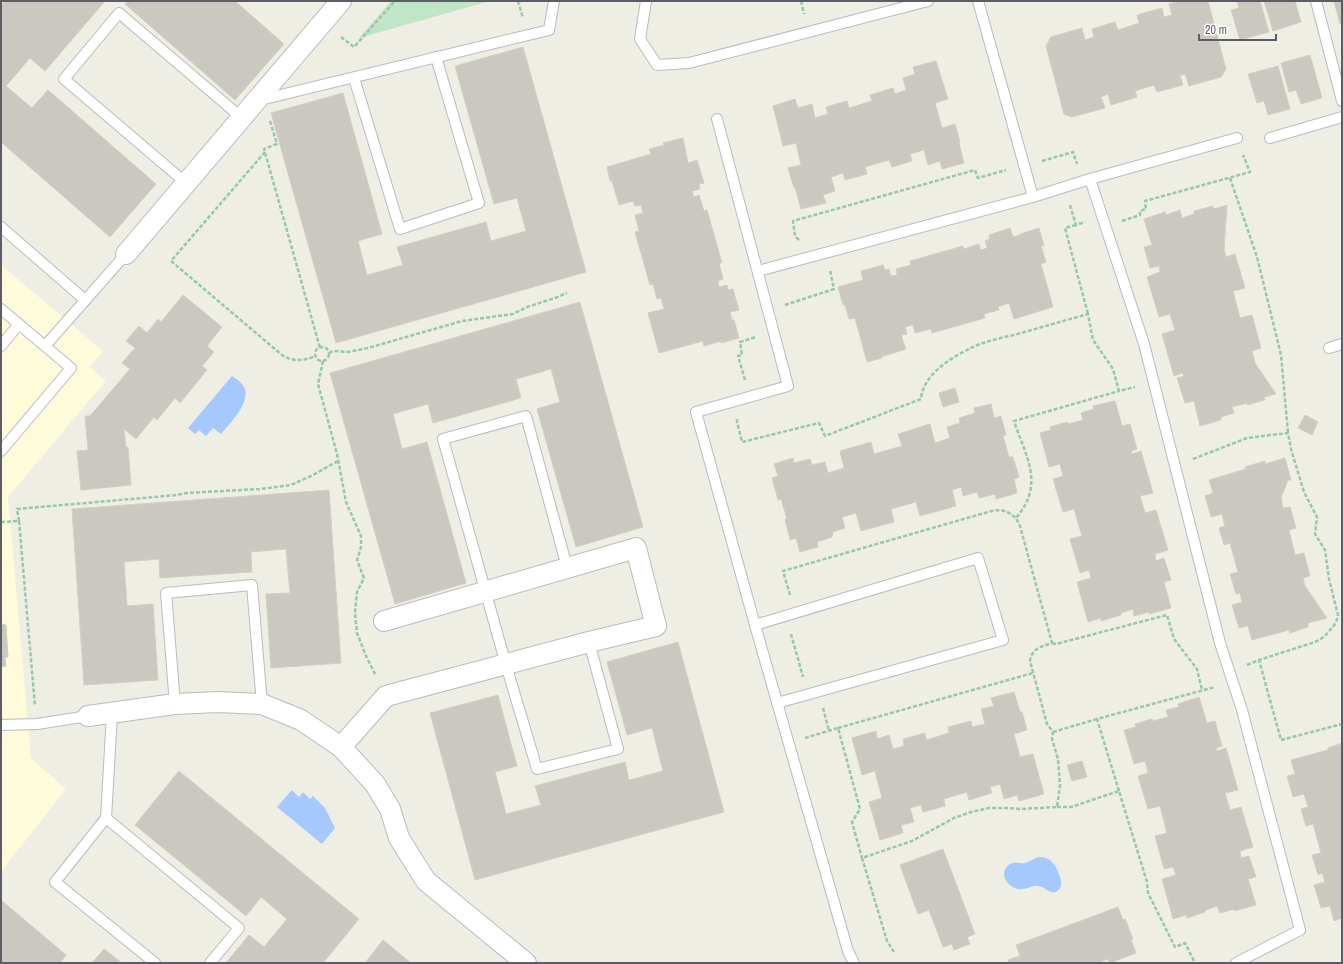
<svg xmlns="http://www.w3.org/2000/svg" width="1343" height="964" font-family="'Archivo Narrow',sans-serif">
<rect width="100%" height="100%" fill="#eeeee4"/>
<!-- commercial -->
<polygon fill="#fdfbda" points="1,265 103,351 90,367 106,381 8,497 31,758 66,789 1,872"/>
<!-- green -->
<polygon fill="#c1e5c7" points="391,1 490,1 359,38"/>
<!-- water -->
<g fill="#a5c9fd">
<path d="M232,376C235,378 240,381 242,384C255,399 230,423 221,434L213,428L206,436L199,430L195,434L188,428Z"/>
<polygon points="292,790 299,797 303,792 310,799 313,796 325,808 335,828 322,844 277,807"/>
<path d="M1039,857C1044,857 1047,858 1051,861C1057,866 1068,888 1055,892C1049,894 1044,886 1038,886C1033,885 1028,889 1023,889C1009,891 996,873 1010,864C1015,861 1020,864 1025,863C1030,862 1034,858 1039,857Z"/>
</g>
<!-- building -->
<g fill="#cac8c1" stroke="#d3d0c2">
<polygon points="5,1 105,1 45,71 30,58 6,86 32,108 48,90 156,184 110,237 1,142 1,6"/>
<polygon points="127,1 235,1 284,44 235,100 125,4"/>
<polygon points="1179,1 1208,1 1226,69 1221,77 1189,86 1185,74 1180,76 1183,85 1157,92 1154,85 1135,91 1137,97 1111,105 1108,94 1101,97 1105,108 1072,117 1064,114 1046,46 1051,37 1082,28 1085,40 1094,37 1092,29 1115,22 1118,30 1139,23 1137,15 1162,8 1164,17 1172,15 1169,4"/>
<polygon points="1237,1 1260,1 1269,32 1240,40 1231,10 1239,8"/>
<polygon points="1264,1 1295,1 1301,22 1273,31"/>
<polygon points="1334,1 1342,1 1342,23 1340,24"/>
<polygon points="523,47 586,272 336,343 271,113 343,93 382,234 358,241 367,275 403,265 397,247 486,222 491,241 526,231 517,198 494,204 455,66"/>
<polygon points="1310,55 1322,98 1301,104 1296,90 1289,92 1281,63"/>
<polygon points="936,61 948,99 935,103 942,128 955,124 960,142 959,143 964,163 942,169 940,161 928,165 924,150 910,154 912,161 892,167 889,160 865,167 867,174 845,180 843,173 831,177 835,191 823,195 826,203 801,209 795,187 794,188 788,168 801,165 796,143 783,146 773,106 795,99 798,108 812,104 815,118 828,114 826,107 847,101 849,108 872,101 870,95 893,88 895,94 906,90 903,78 915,74 913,67"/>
<polygon points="1278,66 1290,109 1268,115 1264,101 1257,103 1248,74"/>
<polygon points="683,138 688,163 697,160 704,183 699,184 700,189 692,191 694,197 699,195 704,211 707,210 722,263 719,263 723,279 718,281 719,287 727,285 728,290 733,289 739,310 730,312 732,320 734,320 739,338 721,343 721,341 704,346 703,341 659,353 648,313 664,309 661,298 657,299 653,284 650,285 635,232 639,231 635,215 643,213 641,205 635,206 633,201 619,205 612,181 610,181 607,167 651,154 649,149 664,145 663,143"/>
<polygon points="1227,205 1224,249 1226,257 1235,254 1245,288 1233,291 1240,318 1252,315 1261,348 1252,351 1255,363 1276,394 1264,397 1265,400 1247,405 1247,403 1232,407 1234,413 1221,417 1221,420 1200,426 1194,401 1185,403 1177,378 1184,376 1183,373 1174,376 1162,334 1175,330 1170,314 1159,317 1147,277 1160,272 1159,266 1150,268 1144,247 1152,245 1144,219 1165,212 1166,215 1180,210 1182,218 1194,214 1194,211 1213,206 1214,209"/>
<polygon points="1010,228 1013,237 1020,235 1020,234 1039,228 1044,246 1041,246 1046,262 1041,264 1053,307 1014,319 1009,303 998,307 999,310 984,314 985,318 932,333 931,329 915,333 913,325 905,327 907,334 901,335 906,349 881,357 882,358 867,362 855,318 849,319 845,305 843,305 838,287 863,280 861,271 883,265 885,270 889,269 891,276 897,275 896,269 911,265 910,261 963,246 964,249 979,244 981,250 987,248 985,241 990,239 989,235"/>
<polygon points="183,295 222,327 207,346 214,352 202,366 207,370 180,403 175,398 157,420 154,417 136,439 124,429 126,448 128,447 131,485 81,490 77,451 88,450 85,416 90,416 130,369 122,363 135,348 126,341 139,326 147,333 158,319 161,322"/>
<polygon points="580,302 643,527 576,547 537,409 560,402 551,369 516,379 521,398 433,423 428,404 393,414 402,449 427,442 466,583 395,604 330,373"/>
<polygon points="955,388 959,402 943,407 939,393"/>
<polygon points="1115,401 1122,426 1130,424 1137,449 1131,451 1132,454 1141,451 1153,493 1140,496 1145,513 1156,510 1168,550 1155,554 1156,561 1164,558 1171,580 1164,582 1171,608 1149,614 1149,612 1134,616 1133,609 1121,613 1121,615 1101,621 1101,618 1088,622 1077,582 1091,578 1089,570 1080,573 1070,539 1082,536 1074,509 1063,512 1053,479 1063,476 1060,464 1049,467 1040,433 1051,430 1050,427 1067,422 1068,424 1083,420 1081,413 1094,409 1093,406"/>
<polygon points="991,404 994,418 1001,416 1006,435 1003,436 1009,457 1013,457 1019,477 1014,479 1017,493 996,499 995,494 979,498 977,492 963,496 961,487 952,490 956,506 920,516 916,502 891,509 894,522 861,531 856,513 842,517 845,528 833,532 832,537 817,542 818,547 800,552 796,538 790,540 785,519 787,519 781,499 778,500 772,478 778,476 774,464 793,458 794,463 810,459 812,465 825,462 828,473 844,468 840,451 871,442 874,454 902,446 898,434 930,424 935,443 950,438 947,427 960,423 959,418 975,413 974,408"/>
<polygon points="1305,415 1318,422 1312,435 1298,428"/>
<polygon points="1285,458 1291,480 1288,480 1281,498 1283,508 1290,507 1296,528 1289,530 1295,555 1304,553 1310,576 1303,578 1305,586 1327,618 1308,623 1308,627 1290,633 1289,630 1252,640 1248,626 1239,628 1232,605 1242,602 1240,593 1236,594 1230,574 1238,572 1230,543 1224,545 1219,528 1225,526 1222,514 1211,517 1205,496 1213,493 1209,480 1246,469 1245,467 1265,461 1265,464"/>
<polygon points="329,490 341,663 271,668 266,594 290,593 286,549 251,552 252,572 160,578 159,559 124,562 127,606 153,604 158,680 84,685 72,509"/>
<polygon points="1,618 1,624 6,625 8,657 5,657 6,666 1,667"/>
<polygon points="678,642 724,812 475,880 430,713 498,695 517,766 495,772 506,814 541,805 535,786 625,762 629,780 663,771 652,728 627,735 607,662"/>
<polygon points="1014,692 1020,712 1022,712 1027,730 1014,734 1020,757 1033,754 1044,794 1019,801 1017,795 1004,799 1000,784 990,787 992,793 969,800 967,792 944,799 945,806 923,812 921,805 910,808 914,822 901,825 903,833 880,840 869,802 882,798 875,771 862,775 852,738 876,731 877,739 889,735 893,749 904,746 903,739 925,733 926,740 949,733 948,727 971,721 972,727 985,724 981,709 994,706 991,698"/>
<polygon points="1199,697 1207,723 1215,721 1222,746 1216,748 1217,751 1226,748 1238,790 1225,793 1230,810 1241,807 1253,847 1240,851 1241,858 1249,856 1256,877 1248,879 1256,905 1234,911 1234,909 1220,913 1217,906 1206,910 1205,912 1187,918 1186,915 1173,919 1162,879 1176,875 1173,867 1164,869 1155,836 1167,833 1160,806 1148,809 1138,776 1148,773 1145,761 1134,764 1124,730 1136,727 1135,724 1152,719 1153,721 1168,717 1166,710 1179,707 1178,704"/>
<polygon points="1342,743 1342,918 1334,921 1330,906 1321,908 1314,885 1325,882 1322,873 1318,875 1312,855 1321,853 1313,824 1306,826 1301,809 1308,807 1304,794 1293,797 1287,776 1295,774 1291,760 1328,750 1328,748"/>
<polygon points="1082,761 1087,777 1072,781 1067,765"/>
<polygon points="179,771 359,919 323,963 226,963 249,935 264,947 287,919 261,897 246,916 135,825"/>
<polygon points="943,849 975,934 967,937 970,944 954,950 952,944 943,947 929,910 918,914 900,865"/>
<polygon points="1,900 66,955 60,963 1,963"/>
<polygon points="1118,907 1123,920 1125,919 1133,939 1131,940 1136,953 1110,963 1108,959 1097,963 1009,963 1008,960 1020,956 1016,945"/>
<polygon points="383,940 411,963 365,963"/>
<polygon points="104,949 122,963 92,963"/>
</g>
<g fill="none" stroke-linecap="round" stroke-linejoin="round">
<!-- lane casing -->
<g stroke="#b9bbc0" stroke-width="12">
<g id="lane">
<polyline points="646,1 640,39 657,65 689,63 928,1"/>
<polyline points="978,1 1033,197"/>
<polyline points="1316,1 1342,101"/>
<polyline points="354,78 400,229 479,203 436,57"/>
<polyline points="260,100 549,30 554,1"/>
<polyline points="717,119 788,386 696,412 755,625 848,951 854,963"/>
<polyline points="1270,138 1342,117"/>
<polyline points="1090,179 1144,344 1220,643 1242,710 1300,930 1236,963"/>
<polyline points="186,183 64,79 119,13 242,118"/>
<polyline points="1,227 85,300"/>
<polyline points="758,271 1033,197 1090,179 1237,138"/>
<polyline points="1,309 71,368 1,451"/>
<polyline points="1,346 19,324"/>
<polyline points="45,346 126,254"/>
<polyline points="1329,348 1342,344"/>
<polyline points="567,567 526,416 443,439 506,665 537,769 618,749 589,642"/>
<polyline points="755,625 978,558 1003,640 777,703"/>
<polyline points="175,704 166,593 252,585 262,704"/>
<polyline points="112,714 106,818 55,882 155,963"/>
<polyline points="1,725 37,724 88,716"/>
<polyline points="106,818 239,928 210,963"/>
</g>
</g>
<!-- street casing -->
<g stroke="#b9bbc0" stroke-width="22">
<g id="street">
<polyline points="126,254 341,1"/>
<polyline points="88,716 175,704 218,702 262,704 301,720 341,747 375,784 390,809 399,838 426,881 526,963"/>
<polyline points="341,747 386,696 589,642 656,626 636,548 384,621"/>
</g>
</g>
<!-- path -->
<g stroke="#9ac6ae" stroke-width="2.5" stroke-dasharray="4 2" stroke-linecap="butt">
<polyline points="518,1 523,18"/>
<polyline points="801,1 804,14"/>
<polyline points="341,37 354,47 395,1"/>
<polyline points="270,121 277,144 264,149 320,348"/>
<path d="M265,152L171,261L282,355C293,362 303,361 316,356"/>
<polyline points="1042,161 1073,152 1077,164"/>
<polyline points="1230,178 1257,257 1281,355 1288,433"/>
<polyline points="1070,205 1076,225 1085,222"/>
<polyline points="1122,221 1140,215 1140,211 1146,209 1145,201 1250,172 1243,155"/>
<polyline points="1076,225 1065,228 1088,314"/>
<polyline points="799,240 795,236 793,221 975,170 978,178 1006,170"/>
<polyline points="785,305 834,289 830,270"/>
<circle cx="322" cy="354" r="7"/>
<polyline points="329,353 333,351 348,352 368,348 462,321 513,314 527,307 555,298 567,293"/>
<polyline points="323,361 318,384 337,454 346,502 361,536 361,547 357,560 364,578 357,592 355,613 357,633 366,656 376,676"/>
<polyline points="745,380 738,356 742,355 740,342 756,337"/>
<path d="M737,419V422L742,442L819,423L825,436L921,399C923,374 952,357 973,347C986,341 1000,338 1014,335C1039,328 1063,321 1088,314L1093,340L1113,369L1119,391L1135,387"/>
<polyline points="1193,459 1247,438 1288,433 1291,449 1304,492 1317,517 1315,534 1325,550 1329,579 1338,615 1336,623 1324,637 1315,642 1259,660"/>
<polyline points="19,521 17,509 177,495 186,493 259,489 291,485 313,475 338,461"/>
<polyline points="1,522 19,521 35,706"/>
<polyline points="790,595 783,571 995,510 1006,511 1016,518"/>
<polyline points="791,634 803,677"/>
<polyline points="1052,643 1056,644 1167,615 1174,639 1197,669 1202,690"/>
<polyline points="1247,665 1259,660 1281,740 1342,724"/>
<polyline points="823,708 829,731"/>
<polyline points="838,728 1033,673"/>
<polyline points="1053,732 1097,719"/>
<polyline points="805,738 838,728 860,809 852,822 862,858"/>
<polyline points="1119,791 1097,719 1215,687"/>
<polyline points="1057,807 1071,807 1119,791 1147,882 1148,893 1175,947 1185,943 1195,963"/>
<path d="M894,952L887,941L862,858L912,841L954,818L971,812L989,808H1006L1020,809L1057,807L1060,786L1058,759L1052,739L1053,732L1047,724L1030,661C1032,648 1041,647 1052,643L1020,526L1016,518C1045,484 1026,457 1014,421L1119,391"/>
</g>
<!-- lane -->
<use href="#lane" stroke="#fff" stroke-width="10"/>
<!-- street -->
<use href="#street" stroke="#fff" stroke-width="20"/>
</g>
<!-- border -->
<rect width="1343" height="964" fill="none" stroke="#5c5e64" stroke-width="4"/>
<!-- scale -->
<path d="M1199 34v6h77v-6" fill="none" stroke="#5c5e64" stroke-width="2"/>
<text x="1205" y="34" font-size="12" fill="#5c5e64" stroke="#ffffff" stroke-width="3" paint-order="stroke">20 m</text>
</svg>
